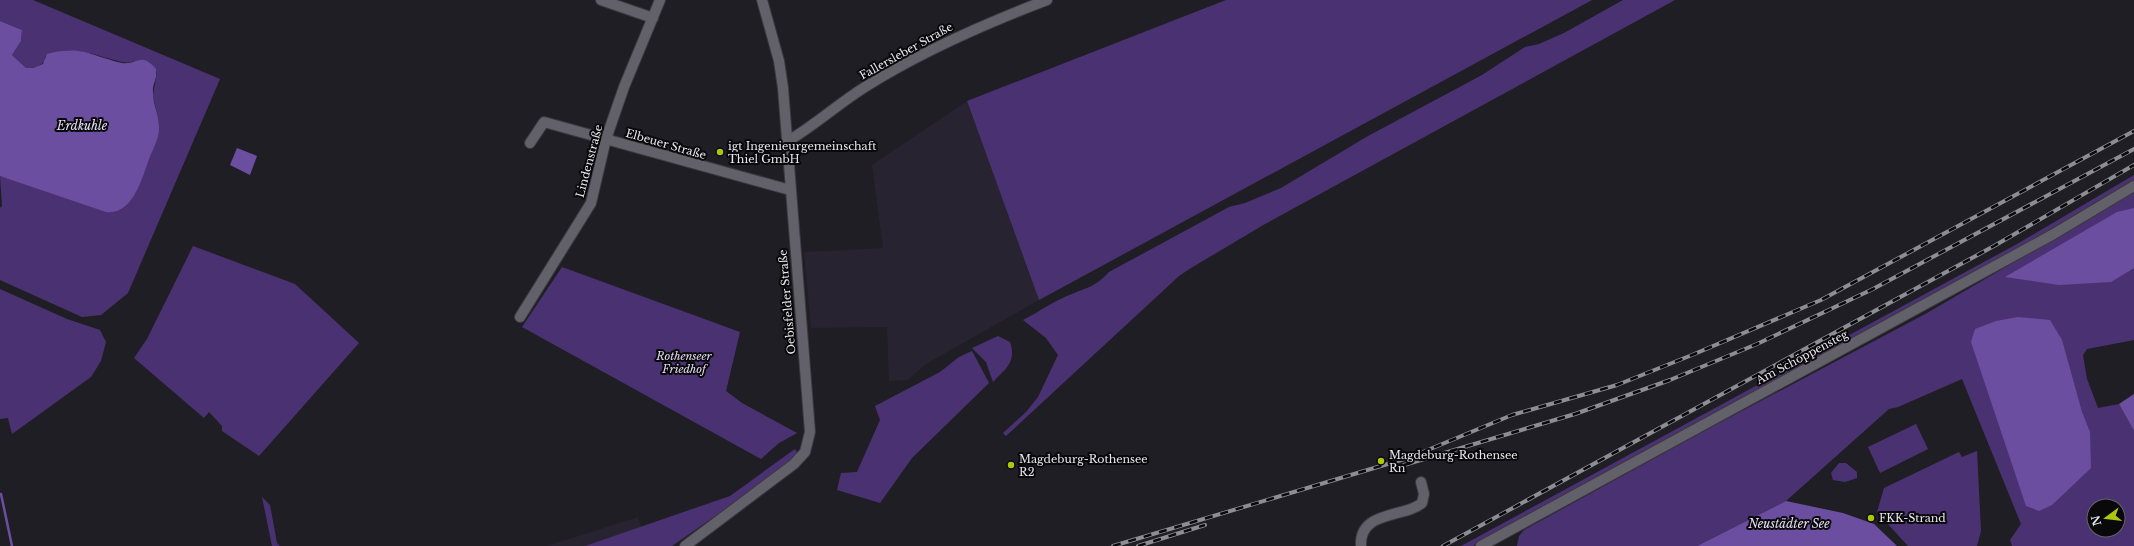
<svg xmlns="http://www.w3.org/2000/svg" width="2134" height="546" font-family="'Libre Baskerville',serif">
<rect width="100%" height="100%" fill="#201e25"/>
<!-- built -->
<g fill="#272330">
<polygon points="967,101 1039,300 926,364 908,380 889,381 887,327 811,328 804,252 883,248 872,165"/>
<polygon points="638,517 641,527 587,546 547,546"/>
</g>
<!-- green -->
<g fill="#4a3272" fill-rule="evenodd">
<path d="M0,0H33L220,79L128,293L101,315L82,317L0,280V208L2,206L0,176L124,206L135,193L157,137L159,123L153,95L157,72C147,51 134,65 122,62C95,56 72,43 45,57V61C40,66 33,69 26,68L12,55L21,41L22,30L0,21Z"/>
<polygon points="1226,0 1592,0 1039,300 967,101"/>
<path d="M1623,0H1675L1265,224L1191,268L1179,276L1006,436L1003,433L1026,412L1038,397L1058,355L1046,338L1023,320C1039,312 1055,300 1072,294C1089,287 1096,286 1109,272L1229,207L1245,203L1281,188L1368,136L1482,75L1525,47L1539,44L1564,33Z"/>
<polygon points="2134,175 2134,182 2019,248 1473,546 1461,546 2017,244"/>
<path d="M2134,192V340L2087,349L2083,355L2087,379L2098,408L2119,404L2134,431V546H2012L2010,540L2021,524L1962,379L1898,407L1889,409L1786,501L1697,546H1517L1519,536L1524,530L1706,430L1927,313ZM2094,506H2118V530H2094Z"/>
<polygon points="193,246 295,284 359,343 259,456 222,431 222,426 209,412 204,418 134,358 147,339"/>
<polygon points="562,267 740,332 726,391 742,403 797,433 779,443 761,459 522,327"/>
<polygon points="0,289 67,319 100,330 106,342 101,361 91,377 12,434 8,418 0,419"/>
<path d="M998,336L1010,342C1017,362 1005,369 993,382L986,362L972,348Z"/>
<polygon points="972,351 989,383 912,458 880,503 837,490 841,473 857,472 880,420 875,406 940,372 959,357"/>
<polygon points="1916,424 1928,449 1880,473 1868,447"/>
<polygon points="795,449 798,454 795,458 757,487 672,546 585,546 730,496"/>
<polygon points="1977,451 1981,531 1977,546 1908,546 1877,512 1884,488 1959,452 1962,457"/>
<polygon points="1839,463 1846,463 1857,472 1857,478 1845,482 1833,480 1831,473"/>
<polygon points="262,497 270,505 277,543 280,546 272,546"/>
</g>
<!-- water -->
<g fill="#6c4ea0">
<path d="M0,21L22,30L21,41L12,55L26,68H33L43,64L47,54C83,45 90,56 122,63C137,65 142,51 156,69C158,78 152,84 153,93C153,105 160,117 159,130C158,140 153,149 149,159C142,178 133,215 106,212L0,176Z"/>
<polygon points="237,148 257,156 250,175 230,165"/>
<polygon points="2134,208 2134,268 2111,282 2059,285 2005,277 2117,212"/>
<polygon points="2018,317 2050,320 2062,340 2082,412 2090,432 2091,468 2052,505 2039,511 2026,506 1971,342 1975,329 1996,321"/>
<polygon points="2134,394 2134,431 2119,404"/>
<polygon points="1786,501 1843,513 1874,524 1897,546 1697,546"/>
</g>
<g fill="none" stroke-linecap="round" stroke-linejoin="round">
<!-- stream -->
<polyline stroke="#6c4ea0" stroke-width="2.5" points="1,494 12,546"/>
<!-- minor casing -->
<g stroke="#3b393f" stroke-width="12">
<g id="minor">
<polyline points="601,0 653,18"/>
<path d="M788,141C815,125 838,104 865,87C922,51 984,24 1047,0"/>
<polyline points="530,143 544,122 790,190"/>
<polyline points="520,317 591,203 606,139 624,87 660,0"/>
<polyline points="685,546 794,464 805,452 810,432 783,88 779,61 762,0"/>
<path d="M1361,546C1359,510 1405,518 1422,503L1424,494L1421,482"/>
<polyline points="1481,546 2052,235 2134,186"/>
</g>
</g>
<!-- minor -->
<use href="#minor" stroke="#626069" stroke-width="10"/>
<!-- rail casing -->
<g stroke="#8f8d94" stroke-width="4">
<g id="rail">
<polyline points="1404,465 1575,414 1670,380 1757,344 1873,289 2134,149"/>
<polyline points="1113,546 1411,457 1512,415 1617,385 1692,355 1821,300 2134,131"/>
<polyline points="1138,546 1205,525"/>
<polyline points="1443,546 1994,246 2134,165"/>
</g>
</g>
<!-- rail -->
<use href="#rail" stroke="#09090c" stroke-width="2.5" stroke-dasharray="8" stroke-linecap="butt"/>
</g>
<!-- markers -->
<g fill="#adc60e" stroke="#09090c" stroke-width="1.5">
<circle cx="720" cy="152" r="4"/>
<circle cx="1381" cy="461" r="4"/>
<circle cx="1011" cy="465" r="4"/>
<circle cx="1871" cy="518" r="4"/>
</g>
<g text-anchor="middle" stroke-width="4" stroke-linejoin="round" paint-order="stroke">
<!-- street labels -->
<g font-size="11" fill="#e9e7ed" stroke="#09090c">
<text transform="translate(906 51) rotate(-29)" y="4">Fallersleber Straße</text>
<text transform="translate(666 144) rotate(16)" y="4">Elbeuer Straße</text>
<text transform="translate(589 161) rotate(-75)" y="4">Lindenstraße</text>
<text transform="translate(787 302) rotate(-95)" y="4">Oebisfelder Straße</text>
<text transform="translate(1802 357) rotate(-28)" y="4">Am Schöppensteg</text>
</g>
<!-- poi labels -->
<g font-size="11" fill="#e9e7ed" stroke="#09090c" text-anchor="start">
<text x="728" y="150">igt Ingenieurgemeinschaft<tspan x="728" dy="13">Thiel GmbH</tspan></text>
<text x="1389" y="459">Magdeburg-Rothensee<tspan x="1389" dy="13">Rn</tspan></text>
<text x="1019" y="463">Magdeburg-Rothensee<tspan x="1019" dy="13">R2</tspan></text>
<text x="1879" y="522">FKK-Strand</text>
</g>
<!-- park labels -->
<g font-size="11" font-style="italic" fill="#e3ddf4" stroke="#09090c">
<text x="684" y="360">Rothenseer<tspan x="684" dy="13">Friedhof</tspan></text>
</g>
<!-- water labels -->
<g font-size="12" font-style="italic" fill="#e4def4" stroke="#09090c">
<text x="82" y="130">Erdkuhle</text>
<text x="1789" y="528">Neustädter See</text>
</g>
</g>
<!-- north arrow -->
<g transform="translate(2106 518) rotate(255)"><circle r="19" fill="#09090c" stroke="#636266"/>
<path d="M0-3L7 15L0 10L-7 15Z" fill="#adc60e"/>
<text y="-6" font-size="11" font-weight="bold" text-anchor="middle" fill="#e9e7ed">N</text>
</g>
</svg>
